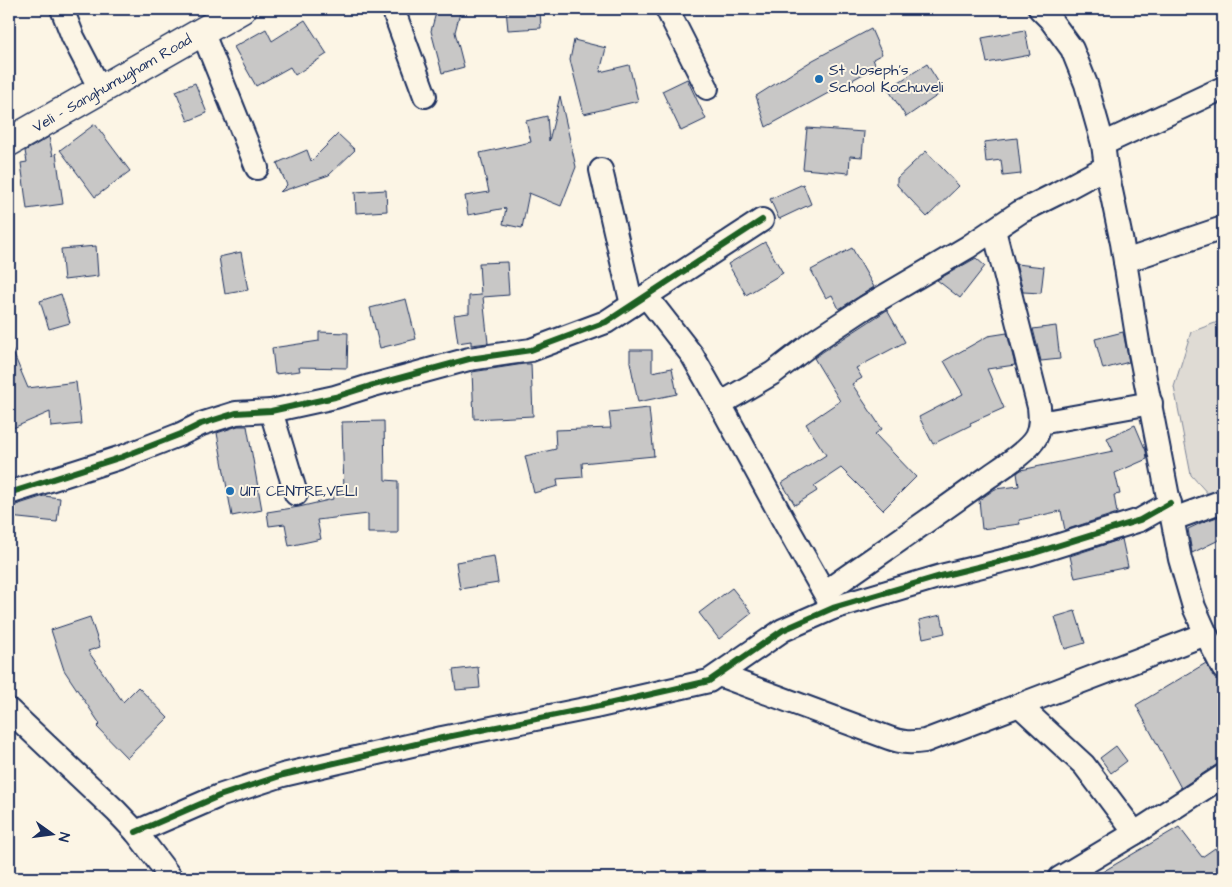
<svg xmlns="http://www.w3.org/2000/svg" width="1232" height="887" font-family="'Architects Daughter',sans-serif">
<rect width="100%" height="100%" fill="#fcf5e5"/>
<filter id="ink" filterUnits="userSpaceOnUse"><feTurbulence type="fractalNoise" baseFrequency=".02" numOctaves="2"/><feDisplacementMap in="SourceGraphic" scale="10" xChannelSelector="R" yChannelSelector="G"/><feConvolveMatrix kernelMatrix="1 2 1 2 8 2 1 2 1" color-interpolation-filters="sRGB"/></filter>
<g filter="url(#ink)">
<!-- green -->
<polygon fill="#dfdbd4" stroke="#7d8599" points="1223,320 1223,505 1219,506 1191,475 1174,387 1191,332"/>
<!-- building -->
<g fill="#c8c7c6" stroke="#1b2f5e">
<polygon points="437,9 461,9 455,32 464,67 442,73 431,31"/>
<polygon points="506,9 540,9 541,28 508,30"/>
<polygon points="305,20 327,54 295,75 290,67 256,86 234,47 266,29 272,41"/>
<polygon points="871,29 882,54 873,59 876,67 766,127 756,96 813,60"/>
<polygon points="1025,30 1030,55 987,63 982,38"/>
<polygon points="574,40 606,48 600,72 629,65 638,101 584,114 570,60"/>
<polygon points="927,64 944,91 906,117 888,89"/>
<polygon points="687,79 706,119 681,131 662,91"/>
<polygon points="195,83 207,113 188,121 176,91"/>
<polygon points="560,96 576,167 561,206 529,193 522,228 503,224 506,208 468,215 465,196 489,192 480,153 531,142 526,121 547,116 549,141"/>
<polygon points="95,124 130,171 95,197 60,150"/>
<polygon points="807,128 864,132 862,157 850,156 849,173 803,169"/>
<polygon points="338,134 355,150 329,175 280,192 287,185 277,163 307,150 311,161"/>
<polygon points="49,137 53,156 56,153 63,204 27,209 21,163 27,162 25,151"/>
<polygon points="1017,138 1021,174 1003,176 1001,160 986,162 984,142"/>
<polygon points="926,151 959,186 927,217 897,185 897,178"/>
<polygon points="803,184 811,204 779,219 770,199"/>
<polygon points="386,190 387,211 356,213 355,192"/>
<polygon points="765,242 783,273 746,295 728,264"/>
<polygon points="96,246 98,276 64,280 61,249"/>
<polygon points="852,248 874,287 839,309 832,295 826,298 811,270"/>
<polygon points="241,252 248,290 225,294 219,257"/>
<polygon points="976,258 985,266 960,298 937,280"/>
<polygon points="507,262 509,295 483,297 488,343 471,345 471,341 458,343 454,315 469,313 469,296 481,295 479,263"/>
<polygon points="1016,264 1044,267 1041,293 1023,292"/>
<polygon points="61,294 70,323 49,329 40,301"/>
<polygon points="406,299 416,339 380,348 370,308"/>
<polygon points="887,310 905,342 856,368 862,378 852,384 882,429 875,434 916,477 883,510 841,468 814,486 817,491 795,505 782,483 826,455 806,424 840,401 814,358 824,351"/>
<polygon points="1056,326 1060,359 1041,361 1033,329"/>
<polygon points="319,332 348,333 347,368 299,367 300,371 275,374 272,348 319,341"/>
<polygon points="1123,332 1129,362 1103,369 1095,339"/>
<polygon points="1007,333 1015,365 987,369 1004,408 970,423 971,425 933,444 919,417 963,394 944,361 988,336"/>
<polygon points="9,343 28,388 76,382 81,424 51,427 50,412 13,428 9,418"/>
<polygon points="630,350 652,350 652,372 672,368 677,394 638,402 630,362"/>
<polygon points="524,364 531,364 533,416 474,419 472,372"/>
<polygon points="649,408 654,456 582,463 583,477 557,479 558,486 534,493 525,456 556,449 555,430 611,428 609,412"/>
<polygon points="384,421 385,480 398,481 398,533 368,533 368,514 317,520 321,539 289,546 285,524 269,526 267,512 299,507 333,499 332,492 344,491 342,422"/>
<polygon points="1135,425 1146,451 1147,459 1115,473 1120,494 1114,495 1117,513 1065,530 1061,511 1019,520 1020,524 982,529 979,500 995,489 1019,486 1017,473 1021,470 1113,451 1107,438"/>
<polygon points="238,426 247,426 262,510 232,516 217,433"/>
<polygon points="44,496 60,498 57,522 9,517 9,506 13,506"/>
<polygon points="1223,515 1223,538 1192,553 1188,529 1203,522"/>
<polygon points="1122,539 1128,567 1075,578 1070,556"/>
<polygon points="494,556 498,583 460,589 456,562"/>
<polygon points="732,588 752,613 719,639 699,613"/>
<polygon points="1075,611 1085,643 1065,649 1055,617"/>
<polygon points="941,615 945,633 923,638 919,620"/>
<polygon points="90,617 100,647 88,651 123,702 138,687 168,718 127,758 97,727 100,724 64,670 51,630"/>
<polygon points="1206,663 1212,674 1215,679 1222,681 1223,684 1223,763 1216,765 1181,788 1136,705"/>
<polygon points="478,667 480,688 456,690 453,670"/>
<polygon points="1116,746 1127,761 1111,773 1100,758"/>
<polygon points="1179,827 1202,857 1215,848 1223,863 1223,878 1092,878"/>
</g>
<g fill="none" stroke-linecap="round" stroke-linejoin="round">
<!-- minor casing -->
<g stroke="#1b2f5e" stroke-width="26">
<g id="minor">
<polyline points="62,9 73,37 100,89"/>
<polyline points="393,9 425,96"/>
<polyline points="667,9 707,88"/>
<polyline points="1040,9 1050,19 1072,49 1086,84 1103,144 1106,167 1122,243 1138,342 1180,559 1194,607 1206,634 1223,668"/>
<polyline points="202,31 257,168"/>
<polyline points="1103,144 1223,88"/>
<polyline points="601,170 632,305"/>
<polyline points="1125,261 1223,228"/>
<polyline points="646,296 692,355 720,404"/>
<polyline points="271,411 296,494"/>
<polyline points="1040,423 1151,403"/>
<polyline points="9,493 122,457 181,434 201,424 236,413 271,411 335,397 370,386 469,359 531,350 606,322 762,220"/>
<polyline points="1173,519 1223,501"/>
<path d="M825,592C879,554 934,517 987,478C1001,468 1028,452 1036,437C1041,427 1040,417 1039,407L994,230"/>
<polyline points="833,608 785,523 720,404 773,373 816,340 866,307 968,247 1020,212 1056,194 1106,167"/>
<path d="M719,675L889,738C903,743 911,743 925,741L1206,634"/>
<polyline points="1019,705 1084,765 1135,833"/>
<polyline points="9,710 116,811 136,832 171,878"/>
<polyline points="136,832 219,796 283,775 442,738 595,707 709,681 783,630 833,608 941,576 1031,554 1140,520 1170,503"/>
<polyline points="1060,878 1135,833 1223,776"/>
</g>
</g>
<!-- major casing -->
<g stroke="#1b2f5e" stroke-width="31">
<polyline id="major" points="9,142 242,9"/>
</g>
<!-- minor -->
<use href="#minor" stroke="#fcf5e5" stroke-width="22"/>
<!-- major -->
<use href="#major" stroke="#fcf5e5" stroke-width="28"/>
<!-- cycleway casing -->
<g stroke="#fcf5e5" stroke-width="9">
<g id="cycleway">
<polyline points="9,493 122,457 181,434 201,424 236,413 271,411 335,397 370,386 469,359 531,350 606,322 762,220"/>
<polyline points="136,832 219,796 283,775 442,738 595,707 709,681 783,630 833,608 941,576 1031,554 1140,520 1170,503"/>
</g>
</g>
<!-- cycleway -->
<use href="#cycleway" stroke="#1b5e20" stroke-width="6"/>
</g>
</g>
<!-- markers -->
<g fill="#1f6fb2" stroke="#fcf5e5" stroke-width="2">
<circle cx="819" cy="79" r="5"/>
<circle cx="230" cy="491" r="5"/>
</g>
<g text-anchor="middle" stroke-width="4" stroke-linejoin="round" paint-order="stroke">
<!-- poi labels -->
<g font-size="15" fill="#1b2f5e" stroke="#fcf5e5" text-anchor="start">
<text x="829" y="75">St Joseph's<tspan x="829" dy="17">School Kochuveli</tspan></text>
<text x="240" y="496">UIT CENTRE,VELI</text>
</g>
<!-- street labels -->
<g font-size="15" fill="#1b2f5e" stroke="#fcf5e5">
<text transform="translate(112 83) rotate(-30)" y="5">Veli - Sanghumugham Road</text>
</g>
</g>
<!-- margin -->
<rect width="1232" height="887" fill="none" stroke="#fcf5e5" stroke-width="30"/>
<rect x="15" y="15" width="1202" height="857" fill="none" stroke="#1b2f5e" stroke-width="2" filter="url(#ink)"/>
<!-- north arrow -->
<g transform="translate(52 834) rotate(104)" stroke="#fcf5e5" stroke-width="4" paint-order="stroke">
<path d="M0-4L9 19L0 12L-9 19Z" fill="#1b2f5e"/>
<text y="-8" font-size="14" font-weight="bold" text-anchor="middle" fill="#1b2f5e">N</text>
</g>
</svg>
